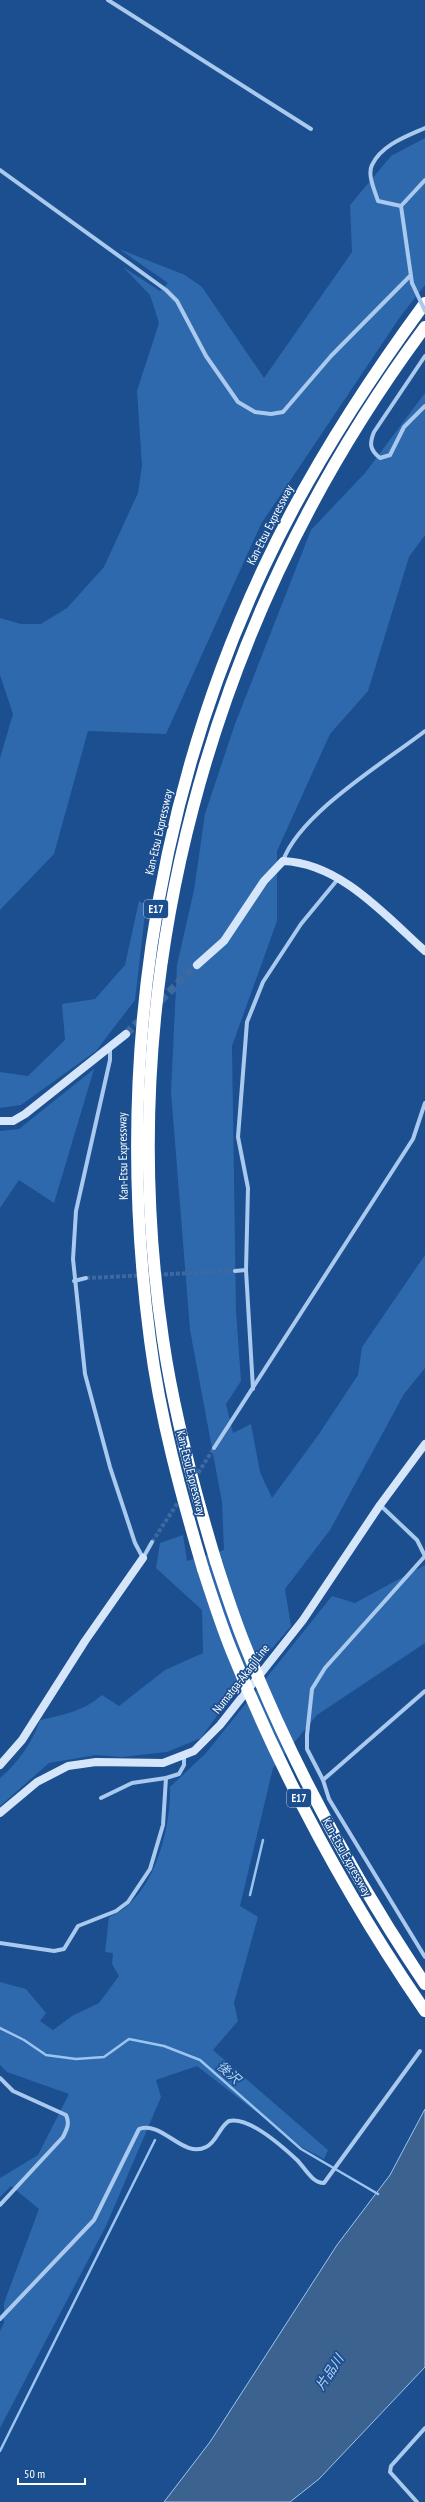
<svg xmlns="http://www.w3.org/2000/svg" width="425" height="2502" font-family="'PT Sans Narrow','Noto Sans JP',sans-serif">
<rect width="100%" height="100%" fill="#1b4f8f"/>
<!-- green -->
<g fill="#2e69ad">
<polygon points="425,138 425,285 400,317 261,524 166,734 88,731 54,854 0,910 0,758 13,714 0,675 0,618 21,624 41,624 67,608 104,567 138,493 142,466 137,391 159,323 150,295 123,267 160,291 168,283 119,249 185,275 202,287 264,378 352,252 350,205 391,156"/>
<path d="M425,393V535L409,557L368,691L330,734L277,851V921L232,1046L236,1311L241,1381L226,1404L233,1433L251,1424L260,1472L272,1498L319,1434L358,1375L362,1347L425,1255V1368L404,1394L330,1530L285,1589L291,1626L229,1699L201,1738L167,1752L122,1757L96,1755L49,1763L0,1806V1778C18,1763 32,1743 40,1720C63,1715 84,1711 102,1695L119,1706L165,1670L203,1653L202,1610L156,1568L160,1543L183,1535L187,1561L224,1550L222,1502L190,1330L171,1092L177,965L194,890L205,814L235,724L311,530L365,473Z"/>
<polygon points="139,901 146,905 135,1000 96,1051 21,1105 0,1108 0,1072 28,1076 65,1040 62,1004 95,999 125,965"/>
<polygon points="94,1069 54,1203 19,1180 0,1208 0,1131 19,1129"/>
<path d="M425,1565V1643L317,1715L273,1768L240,1906L258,1917L234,2003L238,2021L213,2050L328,2150L324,2159L303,2148L197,2066L156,2080L161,2097L106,2226L0,2428V2331L4,2323V2303L39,2209L11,2186L0,2197V2178L38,2155L69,2094L7,2072L0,2065V1982L26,1989L46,2013L40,2021L53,2030L72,2016L99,2003L119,1976L112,1964L113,1953L105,1952L109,1917C153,1900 171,1830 170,1787L206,1753L332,1596L355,1603Z"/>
</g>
<!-- water -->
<polygon fill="#3c6290" stroke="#9cc4f0" points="425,2109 425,2367 319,2479 290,2502 164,2502 210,2442 337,2245 390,2175"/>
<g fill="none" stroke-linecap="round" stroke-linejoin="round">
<!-- stream -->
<g stroke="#9cc4f0" stroke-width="2.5">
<polyline points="250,1895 263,1840"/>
<polyline points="0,2028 24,2040 46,2055 76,2059 104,2057 129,2039 164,2046 200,2060 301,2149 378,2194"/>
<polyline points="0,2451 155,2140"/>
</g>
<!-- street-tunnel -->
<g stroke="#3d69a0" stroke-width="4" stroke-dasharray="4 2" stroke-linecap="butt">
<polyline points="86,1278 235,1271"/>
<polyline points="195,1478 214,1448"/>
<polyline points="152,1542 181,1498"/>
</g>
<!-- secondary-tunnel -->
<polyline stroke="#3d69a0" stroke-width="8" stroke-dasharray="8 4" stroke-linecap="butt" points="126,1034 197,965"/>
<!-- street -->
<g stroke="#a9c9ee" stroke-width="4">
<polyline points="108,0 311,129"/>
<polyline points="0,170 166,290 177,301 206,356 238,402 255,412 271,414 283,412 331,356 410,276"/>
<path d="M401,206L378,201C375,191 367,175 372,165C381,145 407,136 425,128"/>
<polyline points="412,283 401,206 425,180"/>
<path d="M425,356L374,432C369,444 370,450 380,458L390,455L404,427L425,406"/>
<path d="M283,861C300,813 385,762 425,731"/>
<polyline points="110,1048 110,1060 76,1211 73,1259 85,1374 110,1467 135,1543 143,1558"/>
<polyline points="235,1271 246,1270"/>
<polyline points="74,1281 86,1278"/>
<polyline points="253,1389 246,1270 248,1188 238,1137 247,1022 263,982 301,924 338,879"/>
<polyline points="214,1448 413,1139 425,1103"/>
<polyline points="380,1505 417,1540 425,1556"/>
<polyline points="425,1556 325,1668 312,1689 307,1735 307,1749 323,1780 329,1799 425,1957"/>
<polyline points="143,1558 152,1542"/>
<polyline points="323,1780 425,1691"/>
<polyline points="101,1798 132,1783 166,1778 179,1774 184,1765 184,1757"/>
<polyline points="0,1943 54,1951 64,1949 78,1926 116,1911 128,1902 150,1869 163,1825 166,1778"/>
<path d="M0,2078L13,2091L66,2115C70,2123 67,2129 63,2137L0,2205"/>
<path d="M0,2319L94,2220L139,2129C162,2120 183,2159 206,2147C217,2142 219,2127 229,2121C248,2116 283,2147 297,2160C305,2168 312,2183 324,2183L420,2051"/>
<polyline points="417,2502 390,2472 391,2466 425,2428"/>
</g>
<!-- secondary -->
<g stroke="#d6e6fa" stroke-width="8">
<path d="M197,965L224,941L264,881L283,861C340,863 385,915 425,951"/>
<polyline points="0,1121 13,1121 25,1114 126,1034"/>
<polyline points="0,1765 22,1740 85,1641 143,1558"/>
<polyline points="0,1813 37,1782 68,1766 96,1762 163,1763 194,1751 220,1725 303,1620 380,1505 425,1444"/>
</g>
<!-- highway -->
<g stroke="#fff" stroke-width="12">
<path d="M216,1562C194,1489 174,1415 163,1339C110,979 209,618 425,327"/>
<path d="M203,1569C181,1494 160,1418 150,1340C115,1077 151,808 264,567C308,473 364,386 425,303"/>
</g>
<!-- street-bridge -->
<polyline stroke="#a9c9ee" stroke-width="4" points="412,283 425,311"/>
<!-- highway-bridge -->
<g stroke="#fff" stroke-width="12">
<path d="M216,1562C225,1590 234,1618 245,1645C292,1764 354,1878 425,1984"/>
<path d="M203,1569C212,1597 221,1625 232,1652C283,1778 348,1899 425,2011"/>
</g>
</g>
<g text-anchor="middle" stroke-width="3.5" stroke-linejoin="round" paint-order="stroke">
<!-- shield labels -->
<g fill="#1b4f8f" stroke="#bbcadd" stroke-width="1">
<rect x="144" y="900" width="24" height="18" rx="3"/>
<rect x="287" y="1789" width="24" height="18" rx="3"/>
</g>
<g font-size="11" font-weight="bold" fill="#fff">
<text x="156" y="913">E17</text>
<text x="299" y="1802">E17</text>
</g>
<!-- street labels -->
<g font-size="12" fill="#fff" stroke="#1b4f8f">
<text transform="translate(270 525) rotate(-63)" y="4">Kan-Etsu Expressway</text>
<text transform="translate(159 832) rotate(-77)" y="4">Kan-Etsu Expressway</text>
<text transform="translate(123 1156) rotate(-91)" y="4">Kan-Etsu Expressway</text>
<text transform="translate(191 1473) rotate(76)" y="4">Kan-Etsu Expressway</text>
<text transform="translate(241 1679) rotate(-52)" y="4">Numatga-Akagi Line</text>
<text transform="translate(347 1857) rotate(61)" y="4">Kan-Etsu Expressway</text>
</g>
<!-- water labels -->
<g font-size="13" font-style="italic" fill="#b5d3f5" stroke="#1b4f8f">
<text transform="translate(229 2072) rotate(42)" y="5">後沢</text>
<text transform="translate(329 2372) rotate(-57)" y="5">片品川</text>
</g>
</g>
<!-- scale -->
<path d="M18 2478v6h67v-6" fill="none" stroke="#ffffff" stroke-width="2"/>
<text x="24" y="2478" font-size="12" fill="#ffffff" stroke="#1b4f8f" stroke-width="3" paint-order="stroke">50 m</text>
</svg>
